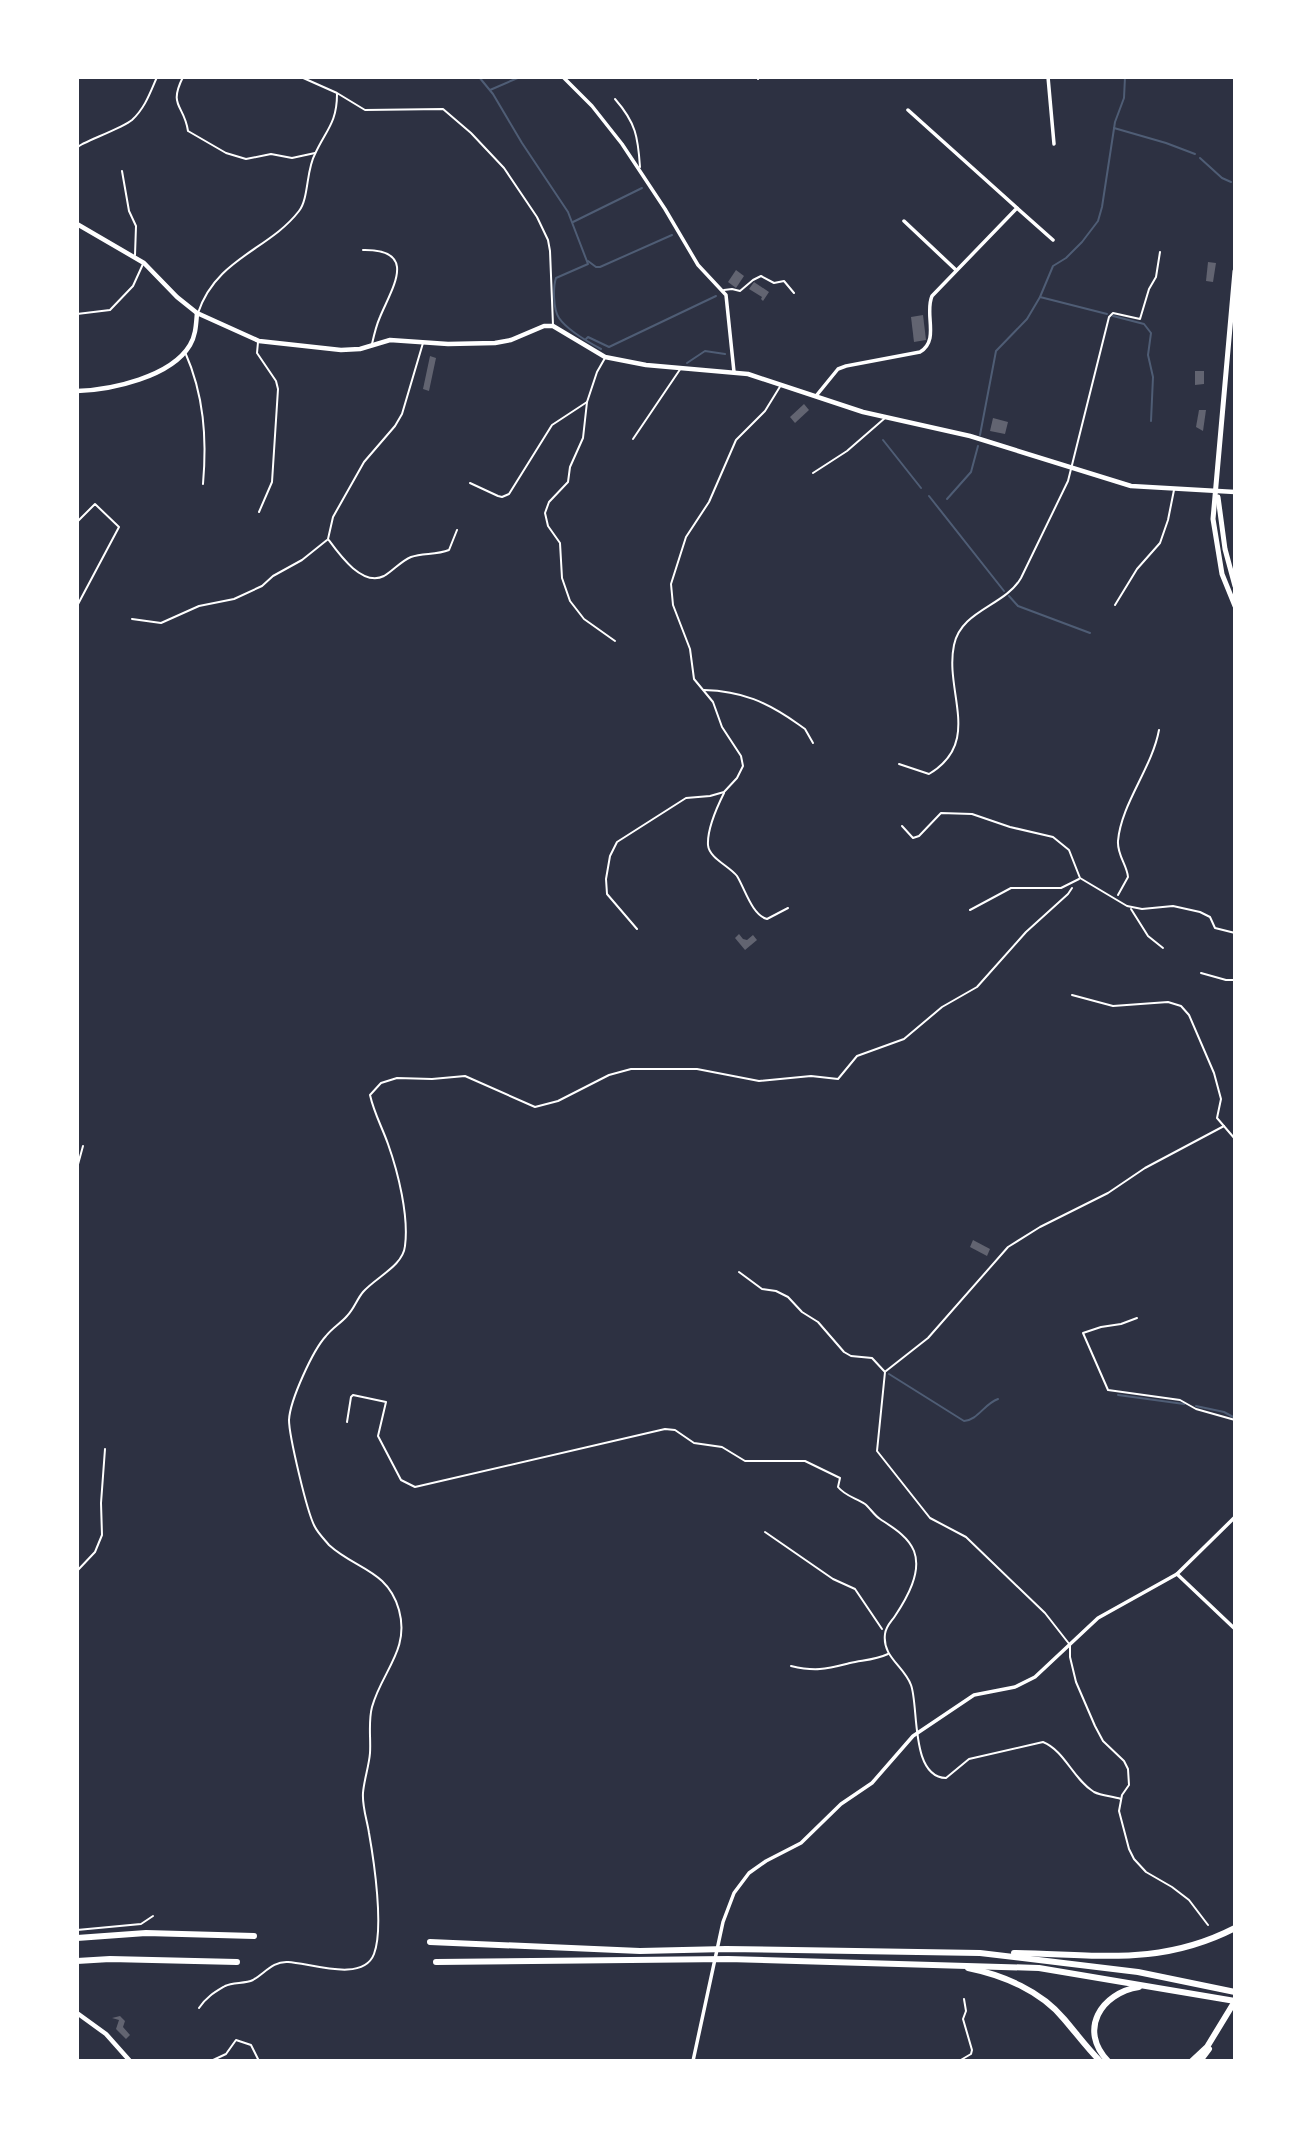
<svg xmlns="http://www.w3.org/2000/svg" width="1312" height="2138" font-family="'Work Sans',sans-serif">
<rect width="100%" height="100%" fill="#2d3142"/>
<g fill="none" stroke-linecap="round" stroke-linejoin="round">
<!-- stream -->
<g stroke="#4f5d75" stroke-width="2">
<path d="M479,77L493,94L522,143L568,212L588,264L556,278C553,287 553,309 559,318C568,331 588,342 601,349"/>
<polyline points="490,90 520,77"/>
<polyline points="1114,128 1166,143 1195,154"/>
<polyline points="1200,158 1222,178 1231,182"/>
<polyline points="573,222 642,188"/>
<polyline points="588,261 596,267 600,267 672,235"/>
<polyline points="1040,297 1107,314"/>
<polyline points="1113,316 1144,324 1151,333 1148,355 1153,377 1151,421"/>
<polyline points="586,339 588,337 609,347 716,296"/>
<polyline points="687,363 705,351 725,354"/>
<polyline points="980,435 996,351 1027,319 1040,297 1053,266 1066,258 1082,242 1098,221 1102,207 1115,122 1124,98 1125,77"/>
<polyline points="883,440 921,488"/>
<polyline points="929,496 1004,591"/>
<polyline points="947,499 971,472 978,446"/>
<polyline points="1009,596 1018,606 1090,633"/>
<path d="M889,1374L964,1421C978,1420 984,1404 998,1399"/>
<polyline points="1118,1395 1184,1404"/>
<polyline points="1196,1406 1224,1412 1235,1418"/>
</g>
</g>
<!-- building -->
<g fill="#626471">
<polygon points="1208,262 1216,263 1213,282 1206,281"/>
<polygon points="736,270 744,276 736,288 728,282"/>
<polygon points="754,282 769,292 763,301 761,299 762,297 749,289"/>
<polygon points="923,315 926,340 914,342 911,317"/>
<polygon points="430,356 436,358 429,391 423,389"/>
<polygon points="1195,371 1204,371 1204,384 1195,385"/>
<polygon points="804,404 809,410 795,423 790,417"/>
<polygon points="1199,410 1206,410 1203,431 1196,427"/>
<polygon points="993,418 1008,422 1005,434 990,431"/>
<polygon points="739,934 743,939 747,940 753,935 757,940 745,950 735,938"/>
<polygon points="973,1240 990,1249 987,1256 970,1247"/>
<polygon points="120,2016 125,2021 123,2027 130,2035 126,2039 116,2029 119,2020 112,2018"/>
</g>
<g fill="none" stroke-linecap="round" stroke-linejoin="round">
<!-- path -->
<g stroke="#fff" stroke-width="2">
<path d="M1118,895L1128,877C1127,865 1117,855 1118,841C1121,804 1152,768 1159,730"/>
<polyline points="765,1532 833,1579 855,1589 882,1629"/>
<path d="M199,2008C206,1997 215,1992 225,1986C233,1982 245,1984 253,1980C265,1973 273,1961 288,1962C310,1963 363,1983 374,1954C384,1928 374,1861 369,1833C367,1820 362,1806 363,1793C364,1780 369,1766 370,1753C371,1738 368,1722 372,1707C382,1671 410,1650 399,1610C388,1570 355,1569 329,1545C324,1539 318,1533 315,1527C307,1513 289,1435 289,1420C290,1400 313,1350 326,1336C332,1328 341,1323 347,1316C354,1309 357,1299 363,1292C376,1277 403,1266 405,1246C409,1216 398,1172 388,1144C382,1127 374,1113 370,1095L381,1083L397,1078L432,1079L465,1076L535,1107L558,1101L609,1075L631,1069H697L759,1081L811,1076L838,1079L857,1056L904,1039L942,1007L977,987L1026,932L1068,894L1072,888"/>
</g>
<!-- service -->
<g stroke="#fff" stroke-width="2">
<path d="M183,77C168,107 184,104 188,131L226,153L246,159L271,154L292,158L315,153"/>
<polyline points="301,77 337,93 365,110 443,109 471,133 504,168 537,217 548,240 550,251 553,325"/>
<polyline points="758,79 759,77"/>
<path d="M615,99C636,123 638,137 640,167"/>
<path d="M77,158C77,157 78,148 78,147C80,143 121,129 132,120C145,108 150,93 157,77"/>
<polyline points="122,171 129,211 136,226 135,255"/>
<path d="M363,250C419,249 392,288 380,317C376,326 374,335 372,344"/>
<polyline points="724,290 732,289 740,291 753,280 761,276 774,283 784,281 794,293"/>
<path d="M198,313C216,258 269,250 299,211C309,198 306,170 315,154C326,130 337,123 337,94"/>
<polyline points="77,314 110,310 133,286 143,264"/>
<polyline points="258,342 257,353 276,381 278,389 272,482 259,512"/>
<path d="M423,343L402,414L395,426L364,462L333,517L328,539C339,554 362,587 384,576C393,571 401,561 411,557C423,553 436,555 449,550L457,530"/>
<path d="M185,352C204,395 207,438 203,484"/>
<polyline points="587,402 583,438 570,467 568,482 549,502 545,513 548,526 560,543 562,578 570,601 584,619 615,641"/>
<polyline points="633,439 681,368"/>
<polyline points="813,473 847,451 885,418"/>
<polyline points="470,483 498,496 502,497 509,494 552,425 587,402 597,372 605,358"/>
<polyline points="77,522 95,504 119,527 77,606"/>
<polyline points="1115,605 1137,569 1160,543 1168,520 1174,490"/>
<polyline points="132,619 161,623 199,606 234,599 262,586 273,576 302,560 327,540"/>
<path d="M704,690C742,691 767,702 798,724L805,729L813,743"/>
<path d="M899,764L929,774C983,742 944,692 954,645C961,610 1005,606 1021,578L1068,481L1109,317L1113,313L1140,319L1149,289L1156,277L1160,252"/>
<path d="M724,793C717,807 707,828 708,845C709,858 729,866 737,876C745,889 752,915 767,919L788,908"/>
<polyline points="902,826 913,838 919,836 941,813 972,814 1010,827 1053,837 1069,850 1080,878 1127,906 1142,909 1173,906 1200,912 1210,917 1215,928 1235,933"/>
<polyline points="1131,909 1148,936 1163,948"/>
<polyline points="970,910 1011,888 1061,888 1079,879"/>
<polyline points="637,929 607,894 606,879 610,856 617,842 686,798 710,796 724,792 737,778 743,766 741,756 722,727 713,702 694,679 690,649 673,605 671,584 686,537 709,502 736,440 765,411 781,385"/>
<polyline points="1201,973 1226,980 1235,980"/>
<polyline points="1072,995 1113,1006 1168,1002 1181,1006 1189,1015 1214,1073 1221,1099 1217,1118 1235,1139"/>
<polyline points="77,1168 83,1146"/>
<polyline points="739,1272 762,1289 776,1291 788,1297 802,1312 818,1322 844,1352 851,1356 872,1358 885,1372 877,1451 930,1518 966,1537 1045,1613 1070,1645 1070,1657 1076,1682 1095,1726 1103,1741 1124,1761 1128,1769 1129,1785 1122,1795 1119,1811 1129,1849 1134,1859 1146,1872 1172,1887 1189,1900 1208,1925"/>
<polyline points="1137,1318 1121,1324 1101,1327 1083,1333 1108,1390 1180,1400 1196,1409 1235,1420"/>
<polyline points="886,1371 928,1338 1008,1247 1040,1227 1108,1193 1145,1168 1224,1126"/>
<path d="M347,1422L351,1397L353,1395L386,1402L378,1436L401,1480L415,1487L665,1429L675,1430L694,1443L722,1447L745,1461H805L840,1478L838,1487C845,1496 856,1498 865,1504C870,1508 874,1515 880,1519C892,1527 908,1536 914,1551C922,1572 907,1598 895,1616C891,1622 886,1626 885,1634C882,1657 904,1666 911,1685C919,1706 910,1777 946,1778L969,1759L1043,1742C1065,1751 1073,1779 1094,1792C1102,1796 1112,1796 1121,1799"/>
<polyline points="77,1571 95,1552 102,1535 101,1503 105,1449"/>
<path d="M791,1666C816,1672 826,1669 850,1663C864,1660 875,1660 888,1654"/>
<polyline points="77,1930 141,1924 153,1916"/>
<polyline points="211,2061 226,2054 236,2040 251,2045 259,2061"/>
<polyline points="514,2061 524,2061"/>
<polyline points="959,2061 971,2054 972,2050 963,2019 966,2011 964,1999"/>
</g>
<!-- minor -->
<g stroke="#fff" stroke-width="3.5">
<polyline points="563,77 592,106 622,144 665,209 698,265 726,295 734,372"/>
<polyline points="1048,77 1054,144"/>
<polyline points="1017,208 1053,240"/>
<polyline points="904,221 956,270"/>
<path d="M816,396L838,369L846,366L920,352C940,340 924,314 932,296L1017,208L908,110"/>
<polyline points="1177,1574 1235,1629"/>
<polyline points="693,2061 723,1922 734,1893 749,1873 766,1861 801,1843 841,1804 872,1783 913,1736 974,1695 1015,1687 1035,1677 1098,1618 1177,1574 1235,1517"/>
</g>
<!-- tertiary -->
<g stroke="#fff" stroke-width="4.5">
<polyline points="77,224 144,263 177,297 197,313 259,341 341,350 360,349 390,340 448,344 495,343 511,340 544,326 553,326 605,357 646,365 748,374 863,412 970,436 1131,486 1235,492"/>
<path d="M77,391C111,390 171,377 190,345C196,335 196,324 197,313"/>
<polyline points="77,2013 106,2034 130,2061"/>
</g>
<!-- secondary -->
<g stroke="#fff" stroke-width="5">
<polyline points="1235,271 1213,519 1222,574 1235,606"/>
<polyline points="1218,497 1225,549 1235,586"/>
</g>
<!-- motorway -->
<g stroke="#fff" stroke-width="6">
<polyline points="77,1938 146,1933 254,1936"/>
<polyline points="430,1942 640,1951 726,1949 980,1953 1138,1972 1235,1992"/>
<path d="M1014,1953C1096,1954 1159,1967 1235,1928"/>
<polyline points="77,1961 110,1959 237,1962"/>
<polyline points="436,1962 728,1959 1039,1968 1235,2001"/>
<path d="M968,1968C1003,1975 1041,1991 1064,2019C1076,2033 1087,2048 1100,2061"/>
<path d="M1108,2061C1078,2030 1101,1993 1139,1987"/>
<polyline points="1192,2061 1207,2047 1235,2001"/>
<polyline points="1200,2061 1209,2049"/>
</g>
</g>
<!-- border -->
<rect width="1312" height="2138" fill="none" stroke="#ffffff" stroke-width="158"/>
</svg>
